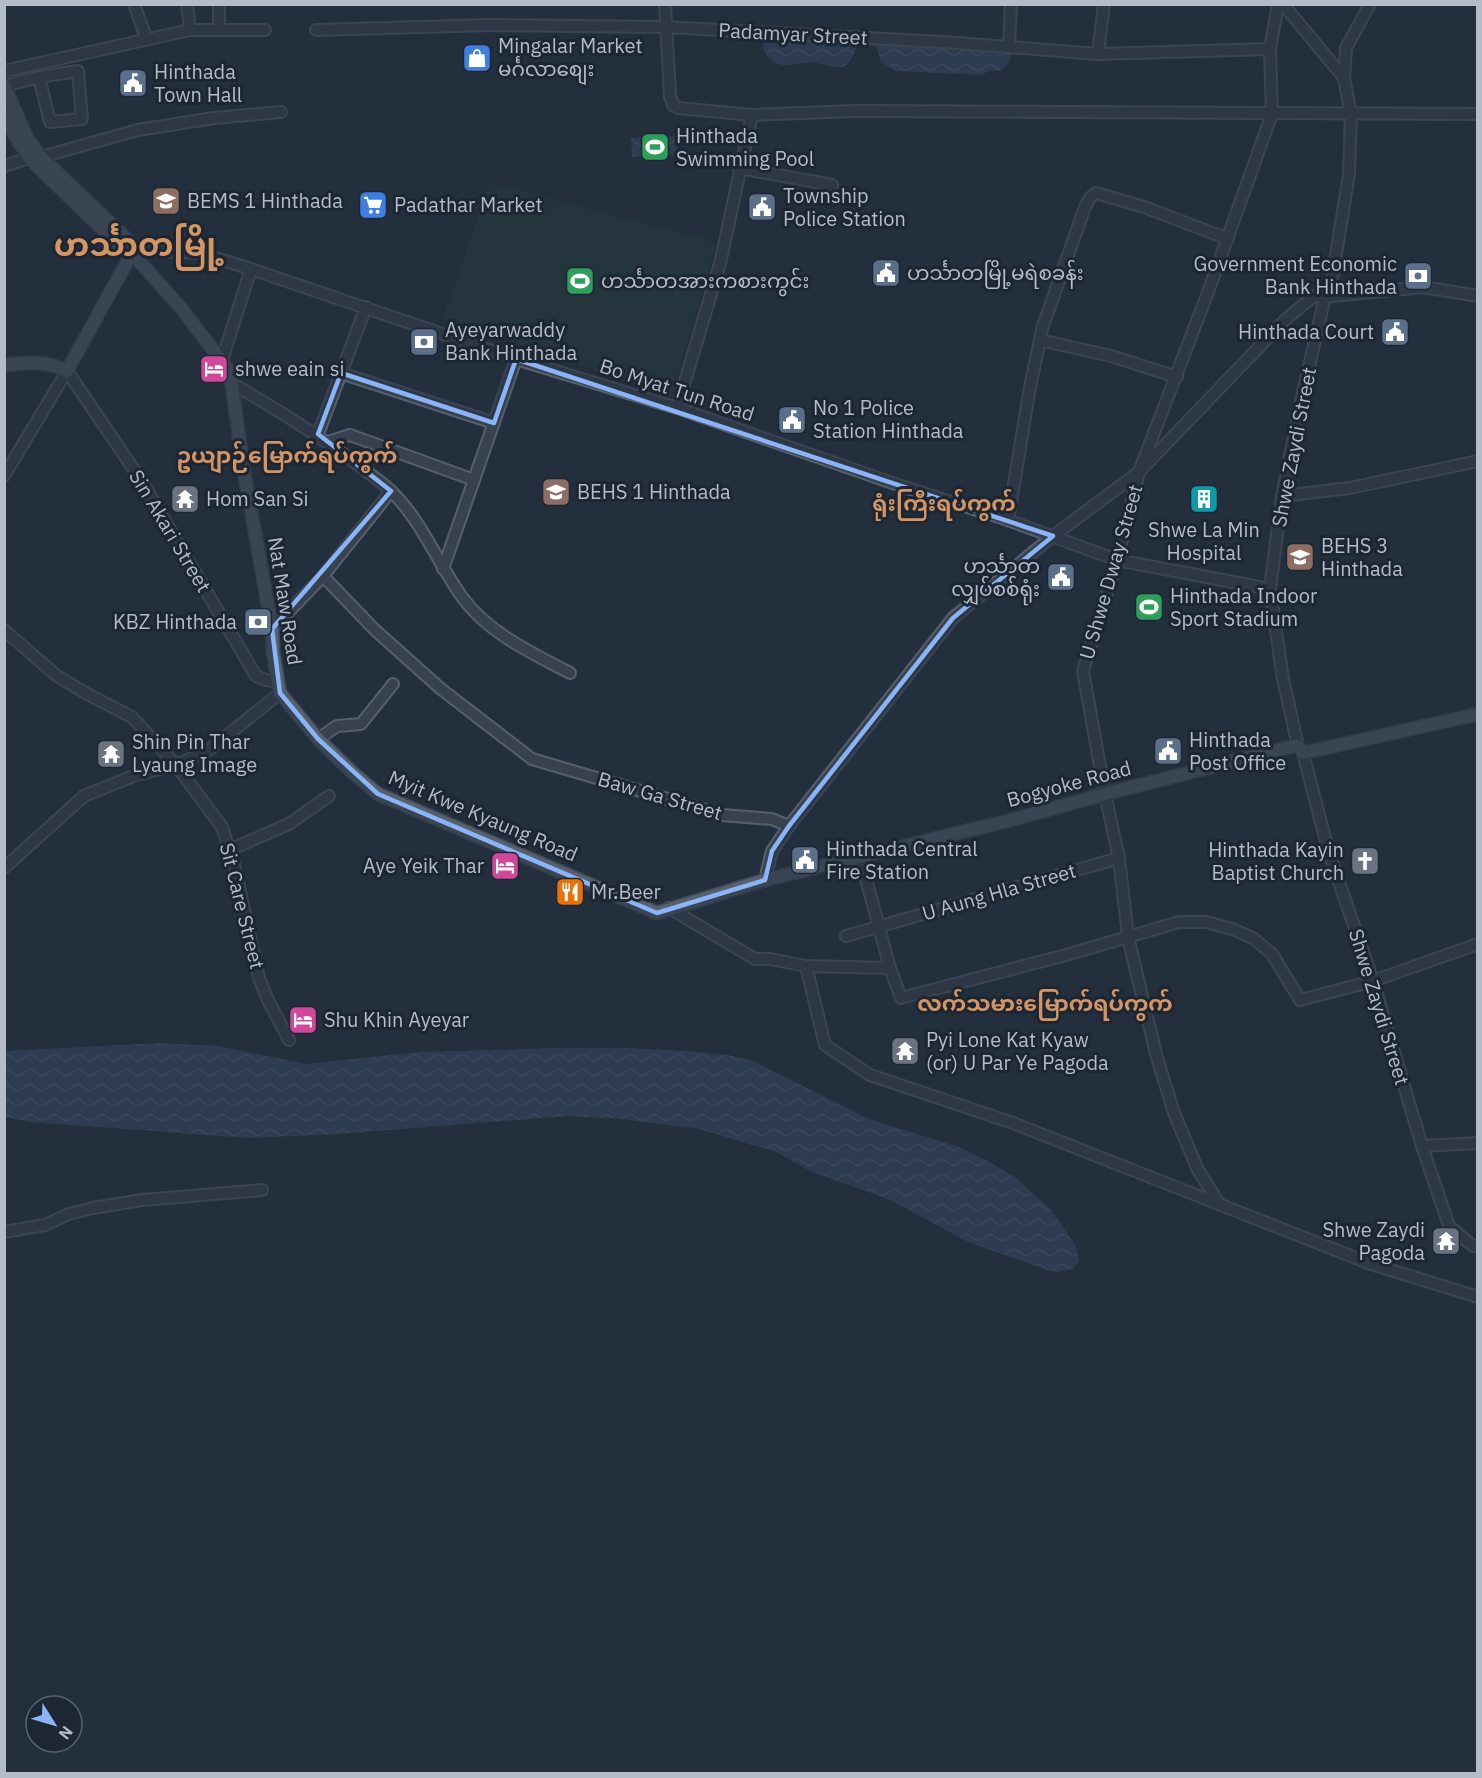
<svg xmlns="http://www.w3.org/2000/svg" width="1482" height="1778" font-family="'IBM Plex Sans','Noto Sans Myanmar',sans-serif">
<defs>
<pattern id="water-waves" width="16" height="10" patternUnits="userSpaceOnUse" patternTransform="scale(1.5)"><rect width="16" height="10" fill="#394c67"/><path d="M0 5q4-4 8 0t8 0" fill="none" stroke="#53647b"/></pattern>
</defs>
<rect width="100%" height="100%" fill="#242f3e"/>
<!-- pitch -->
<polygon fill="#263c3f" points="490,183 704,239 716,245 672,397 443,318"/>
<!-- water -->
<g fill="url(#water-waves)">
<path d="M778,27L845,32L852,35L857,46C854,52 852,62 845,66C836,70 826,64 817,63C806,61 794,66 783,65C763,62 761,44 763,28Z"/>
<polygon points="875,42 1011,51 1010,62 1000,71 991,70 981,75 896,71 881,62"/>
<polygon points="677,136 677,155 632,157 631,138"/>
<polygon points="160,1043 218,1046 306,1064 419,1052 560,1048 630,1048 700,1052 727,1055 751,1060 869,1119 959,1147 990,1162 1016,1178 1052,1211 1076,1246 1079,1261 1073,1269 1057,1272 1047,1270 968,1242 888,1199 812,1172 776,1152 699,1129 621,1119 567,1116 338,1134 248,1138 30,1122 5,1117 5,1051"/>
</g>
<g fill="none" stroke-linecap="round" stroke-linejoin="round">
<!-- minor casing -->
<g stroke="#565f6c" stroke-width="14">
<g id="minor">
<polyline points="134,4 147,40"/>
<polyline points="187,4 190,30"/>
<polyline points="219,4 219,30"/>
<polyline points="665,4 670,96 673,105 678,108 752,115 720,264 677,408"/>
<polyline points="1283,4 1344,78"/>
<polyline points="316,30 490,25 665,27 958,43 1098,54 1270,49"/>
<polyline points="1009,47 1011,4"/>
<polyline points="1098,54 1104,4"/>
<polyline points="4,71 190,30 265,30"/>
<polyline points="4,86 39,77 78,71 82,119 50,122 39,77"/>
<polyline points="752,115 855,111 1478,114"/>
<polyline points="41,157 138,130 214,118 281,112"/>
<polyline points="4,166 29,158"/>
<polyline points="739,168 832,185"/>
<polyline points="141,250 200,253 251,269 516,359 677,408 901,486 1002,518 1117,560 1270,589"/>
<polyline points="1322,297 1423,287 1478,296"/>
<polyline points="1040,340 1042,329 1085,207 1090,198 1096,193 1144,207 1228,239"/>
<polyline points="222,360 251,269"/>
<polyline points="341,373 494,423"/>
<path d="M231,383C277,409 320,436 362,468C371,475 382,482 391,491C422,521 437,562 462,597C488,633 532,653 570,673"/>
<polyline points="318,434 366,307"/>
<polyline points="328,442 350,435 474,480"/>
<polyline points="4,476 67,371 141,480 256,676 266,680 278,682"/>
<polyline points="1282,496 1350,488 1478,461"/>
<polyline points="1008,520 1030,387 1040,340 1111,356 1177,377"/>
<polyline points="443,569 516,359"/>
<polyline points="323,576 375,630 441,689 532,759 722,815 772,819 789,826"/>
<polyline points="272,629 323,576 391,491"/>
<polyline points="4,630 57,676 89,695 132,717 176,765 222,827 234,864 259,978 268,1000 289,1040"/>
<polyline points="318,739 337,726 361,724 393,684"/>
<polyline points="1298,746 1283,679 1270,589 1282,496 1301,401 1325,297 1331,286 1349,174 1351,114 1344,78 1346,48 1370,4"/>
<polyline points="1303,753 1329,853 1373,981 1422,1146 1449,1226 1473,1246 1478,1245"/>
<polyline points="229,850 289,824 329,796"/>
<polyline points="860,857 890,968 901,998 1066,955 1179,922 1206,922 1232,929 1253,938 1272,954 1300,1000 1373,981 1478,944"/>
<polyline points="4,868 84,796 136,775 176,765 209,750 280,693"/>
<polyline points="765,880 772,851 789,826 953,618 1053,536 1139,472 1285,320 1310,299 1331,286"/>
<polyline points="669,908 755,959 770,959 806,966 890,968"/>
<polyline points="846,936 1119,858"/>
<polyline points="806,966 825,1045 870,1075 1013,1123 1371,1264 1478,1297"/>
<polyline points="1422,1146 1478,1143"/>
<polyline points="1220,1205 1198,1170 1174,1113 1156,1054 1128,937 1119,858 1105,794 1083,671 1117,560 1139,472 1207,295 1272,114 1270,49 1278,4"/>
<polyline points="4,1232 45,1225 69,1214 93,1208 142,1200 262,1190"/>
</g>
</g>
<!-- major casing -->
<g stroke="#414a57" stroke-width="15">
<g id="major">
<polyline points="4,85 28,140 41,157 133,245"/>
<polyline points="4,113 14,134 29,158 124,250"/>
<polyline points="139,261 181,308 230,372 243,465 272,629 273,652 280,693 318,739 353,773 378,794 657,913 765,880 1015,819 1105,794 1294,746 1298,746 1303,753 1478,714"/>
<path d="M4,365C26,363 47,360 67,371L127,262"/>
</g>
</g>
<!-- minor -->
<use href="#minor" stroke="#38414e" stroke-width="10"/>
<!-- major -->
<use href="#major" stroke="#56606e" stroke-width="12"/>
</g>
<!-- marked area -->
<path d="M0 0H1482V1778H0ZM516,359L1053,536L953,618L789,826L772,851L765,880L657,913L378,794L318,739L280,693L272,629L391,491L318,434L341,373L494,423Z" fill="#242f3e" fill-opacity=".55" fill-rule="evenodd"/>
<path fill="none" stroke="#8ab4f8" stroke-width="4.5" stroke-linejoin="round" d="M516,359L1053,536L953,618L789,826L772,851L765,880L657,913L378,794L318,739L280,693L272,629L391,491L318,434L341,373L494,423Z"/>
<!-- icons -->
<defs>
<g id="shop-square" transform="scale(1.5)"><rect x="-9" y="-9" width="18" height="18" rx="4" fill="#3f7fe0" stroke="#1d2633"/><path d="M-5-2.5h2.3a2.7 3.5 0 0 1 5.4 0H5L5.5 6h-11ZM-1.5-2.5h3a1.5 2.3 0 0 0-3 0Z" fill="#fff"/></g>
<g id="civic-square" transform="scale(1.5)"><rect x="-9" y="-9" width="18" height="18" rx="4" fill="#5c6f8a" stroke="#1d2633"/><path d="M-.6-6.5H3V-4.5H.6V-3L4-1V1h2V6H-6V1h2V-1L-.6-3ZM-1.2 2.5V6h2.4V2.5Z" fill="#fff"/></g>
<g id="stadium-square" transform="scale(1.5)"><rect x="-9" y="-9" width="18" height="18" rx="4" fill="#2e9e5b" stroke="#1d2633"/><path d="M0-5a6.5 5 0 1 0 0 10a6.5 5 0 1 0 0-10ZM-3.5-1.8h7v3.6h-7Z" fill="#fff"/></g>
<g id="school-square" transform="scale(1.5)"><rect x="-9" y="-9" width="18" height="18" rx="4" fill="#8d6e63" stroke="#1d2633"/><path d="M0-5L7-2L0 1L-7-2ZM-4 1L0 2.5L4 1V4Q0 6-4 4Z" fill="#fff"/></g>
<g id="supermarket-square" transform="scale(1.5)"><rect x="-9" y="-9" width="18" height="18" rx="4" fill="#3f7fe0" stroke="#1d2633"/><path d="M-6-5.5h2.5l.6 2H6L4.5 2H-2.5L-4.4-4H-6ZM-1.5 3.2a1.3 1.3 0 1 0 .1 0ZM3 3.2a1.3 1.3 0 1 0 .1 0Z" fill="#fff"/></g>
<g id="bank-square" transform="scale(1.5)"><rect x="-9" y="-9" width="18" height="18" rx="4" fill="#5c6f8a" stroke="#1d2633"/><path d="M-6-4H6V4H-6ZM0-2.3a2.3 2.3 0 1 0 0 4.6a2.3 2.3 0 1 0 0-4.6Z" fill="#fff"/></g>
<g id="hotel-square" transform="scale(1.5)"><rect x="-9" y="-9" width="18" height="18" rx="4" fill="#d1479c" stroke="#1d2633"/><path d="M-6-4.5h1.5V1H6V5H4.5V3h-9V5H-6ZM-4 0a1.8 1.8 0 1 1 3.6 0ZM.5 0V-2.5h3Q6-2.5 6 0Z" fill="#fff"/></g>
<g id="temple-square" transform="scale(1.5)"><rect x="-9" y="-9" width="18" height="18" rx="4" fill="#6b7280" stroke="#1d2633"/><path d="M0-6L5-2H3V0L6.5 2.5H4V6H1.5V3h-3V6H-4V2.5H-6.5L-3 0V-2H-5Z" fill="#fff"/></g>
<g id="building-square" transform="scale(1.5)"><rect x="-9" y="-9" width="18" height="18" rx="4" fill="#0f9aa8" stroke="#1d2633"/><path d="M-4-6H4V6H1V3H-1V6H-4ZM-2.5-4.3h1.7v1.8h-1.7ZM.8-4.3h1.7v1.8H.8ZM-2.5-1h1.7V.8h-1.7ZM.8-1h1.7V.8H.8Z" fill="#fff"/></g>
<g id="church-square" transform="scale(1.5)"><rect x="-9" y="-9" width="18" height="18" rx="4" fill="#6b7280" stroke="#1d2633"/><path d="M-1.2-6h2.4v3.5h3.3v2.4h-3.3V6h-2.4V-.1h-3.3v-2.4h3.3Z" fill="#fff"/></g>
<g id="restaurant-square" transform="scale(1.5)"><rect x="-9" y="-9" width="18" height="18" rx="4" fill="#e8710a" stroke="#1d2633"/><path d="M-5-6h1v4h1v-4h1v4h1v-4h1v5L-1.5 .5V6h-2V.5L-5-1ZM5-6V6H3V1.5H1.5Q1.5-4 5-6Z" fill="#fff"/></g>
</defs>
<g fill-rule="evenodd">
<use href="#shop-square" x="477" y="58"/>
<use href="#civic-square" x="133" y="83"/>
<use href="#stadium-square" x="655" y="147"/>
<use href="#school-square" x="166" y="201"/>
<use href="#supermarket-square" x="373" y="205"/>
<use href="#civic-square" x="762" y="207"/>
<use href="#civic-square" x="886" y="273"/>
<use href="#bank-square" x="1418" y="276"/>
<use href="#stadium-square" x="580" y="281"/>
<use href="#civic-square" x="1395" y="332"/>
<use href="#bank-square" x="424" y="342"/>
<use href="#hotel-square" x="214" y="369"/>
<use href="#civic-square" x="792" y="420"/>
<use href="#school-square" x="556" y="492"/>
<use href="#temple-square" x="185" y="499"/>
<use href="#building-square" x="1204" y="499"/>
<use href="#school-square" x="1300" y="557"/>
<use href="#civic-square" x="1061" y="577"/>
<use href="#stadium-square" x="1149" y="607"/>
<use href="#bank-square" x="258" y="622"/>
<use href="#civic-square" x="1168" y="751"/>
<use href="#temple-square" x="111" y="754"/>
<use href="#civic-square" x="805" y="860"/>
<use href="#church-square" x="1365" y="861"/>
<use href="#hotel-square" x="505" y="866"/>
<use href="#restaurant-square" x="570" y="892"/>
<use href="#hotel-square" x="303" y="1020"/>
<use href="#temple-square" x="905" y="1051"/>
<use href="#temple-square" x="1446" y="1241"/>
</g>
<g text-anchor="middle" stroke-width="6" stroke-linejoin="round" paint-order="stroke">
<!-- street labels -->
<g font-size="20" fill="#b4bcc9" stroke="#1d2633">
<text transform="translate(793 34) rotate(3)" y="7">Padamyar Street</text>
<text transform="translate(677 390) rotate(18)" y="7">Bo Myat Tun Road</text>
<text transform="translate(1294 447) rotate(-79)" y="7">Shwe Zaydi Street</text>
<text transform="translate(170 531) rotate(59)" y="7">Sin Akari Street</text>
<text transform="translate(1111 572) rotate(-74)" y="7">U Shwe Dway Street</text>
<text transform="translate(285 601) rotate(81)" y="7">Nat Maw Road</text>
<text transform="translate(1069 784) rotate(-15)" y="7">Bogyoke Road</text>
<text transform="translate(660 796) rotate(16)" y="7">Baw Ga Street</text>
<text transform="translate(483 816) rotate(23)" y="7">Myit Kwe Kyaung Road</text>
<text transform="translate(999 892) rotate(-16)" y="7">U Aung Hla Street</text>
<text transform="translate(242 906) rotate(76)" y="7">Sit Care Street</text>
<text transform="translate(1379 1007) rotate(73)" y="7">Shwe Zaydi Street</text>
</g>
<!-- poi labels -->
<g font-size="20" fill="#b4bcc9" stroke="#1d2633" text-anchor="start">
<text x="498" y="53">Mingalar Market<tspan x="498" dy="23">မင်္ဂလာစျေး</tspan></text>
<text x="154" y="79">Hinthada<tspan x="154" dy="23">Town Hall</tspan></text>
<text x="676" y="143">Hinthada<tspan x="676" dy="23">Swimming Pool</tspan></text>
<text x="783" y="203">Township<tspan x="783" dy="23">Police Station</tspan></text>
<text x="187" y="208">BEMS 1 Hinthada</text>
<text x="394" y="212">Padathar Market</text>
<text x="1397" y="271" text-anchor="end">Government Economic<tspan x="1397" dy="23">Bank Hinthada</tspan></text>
<text x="907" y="280">ဟင်္သာတမြို့မရဲစခန်း</text>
<text x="601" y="288">ဟင်္သာတအားကစားကွင်း</text>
<text x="445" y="337">Ayeyarwaddy<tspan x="445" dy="23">Bank Hinthada</tspan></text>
<text x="1374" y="339" text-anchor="end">Hinthada Court</text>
<text x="235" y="376">shwe eain si</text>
<text x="813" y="415">No 1 Police<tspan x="813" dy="23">Station Hinthada</tspan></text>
<text x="577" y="499">BEHS 1 Hinthada</text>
<text x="206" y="506">Hom San Si</text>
<text x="1204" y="537" text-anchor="middle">Shwe La Min<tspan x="1204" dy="23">Hospital</tspan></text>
<text x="1321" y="553">BEHS 3<tspan x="1321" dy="23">Hinthada</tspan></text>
<text x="1040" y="573" text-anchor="end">ဟင်္သာတ<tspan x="1040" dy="23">လျှပ်စစ်ရုံး</tspan></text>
<text x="1170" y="603">Hinthada Indoor<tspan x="1170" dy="23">Sport Stadium</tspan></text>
<text x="237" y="629" text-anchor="end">KBZ Hinthada</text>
<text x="1189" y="747">Hinthada<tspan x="1189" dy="23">Post Office</tspan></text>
<text x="132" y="749">Shin Pin Thar<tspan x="132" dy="23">Lyaung Image</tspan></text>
<text x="826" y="856">Hinthada Central<tspan x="826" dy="23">Fire Station</tspan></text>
<text x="1344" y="857" text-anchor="end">Hinthada Kayin<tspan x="1344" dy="23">Baptist Church</tspan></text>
<text x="484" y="873" text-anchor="end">Aye Yeik Thar</text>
<text x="591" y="899">Mr.Beer</text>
<text x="324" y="1027">Shu Khin Ayeyar</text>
<text x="926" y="1047">Pyi Lone Kat Kyaw<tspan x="926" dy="23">(or) U Par Ye Pagoda</tspan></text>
<text x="1425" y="1237" text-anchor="end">Shwe Zaydi<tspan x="1425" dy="23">Pagoda</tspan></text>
</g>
<!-- quarter labels -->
<g font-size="22" font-weight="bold" fill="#d59563" stroke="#1d2633">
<text x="287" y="463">ဥယျာဉ်မြောက်ရပ်ကွက်</text>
<text x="944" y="511">ရုံးကြီးရပ်ကွက်</text>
<text x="1045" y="1011">လက်သမားမြောက်ရပ်ကွက်</text>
</g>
<!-- town labels -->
<g font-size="32" font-weight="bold" fill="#d59563" stroke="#1d2633">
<text x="139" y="256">ဟင်္သာတမြို့</text>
</g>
</g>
<!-- border -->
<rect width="1482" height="1778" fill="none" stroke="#b4bcc9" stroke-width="12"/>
<!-- north arrow -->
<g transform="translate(54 1724) rotate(127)"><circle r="28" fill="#1d2633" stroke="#59626f" stroke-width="1.5"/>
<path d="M0-4.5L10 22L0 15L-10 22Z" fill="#8ab4f8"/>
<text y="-9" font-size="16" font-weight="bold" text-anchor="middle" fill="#b4bcc9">N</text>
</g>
</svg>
